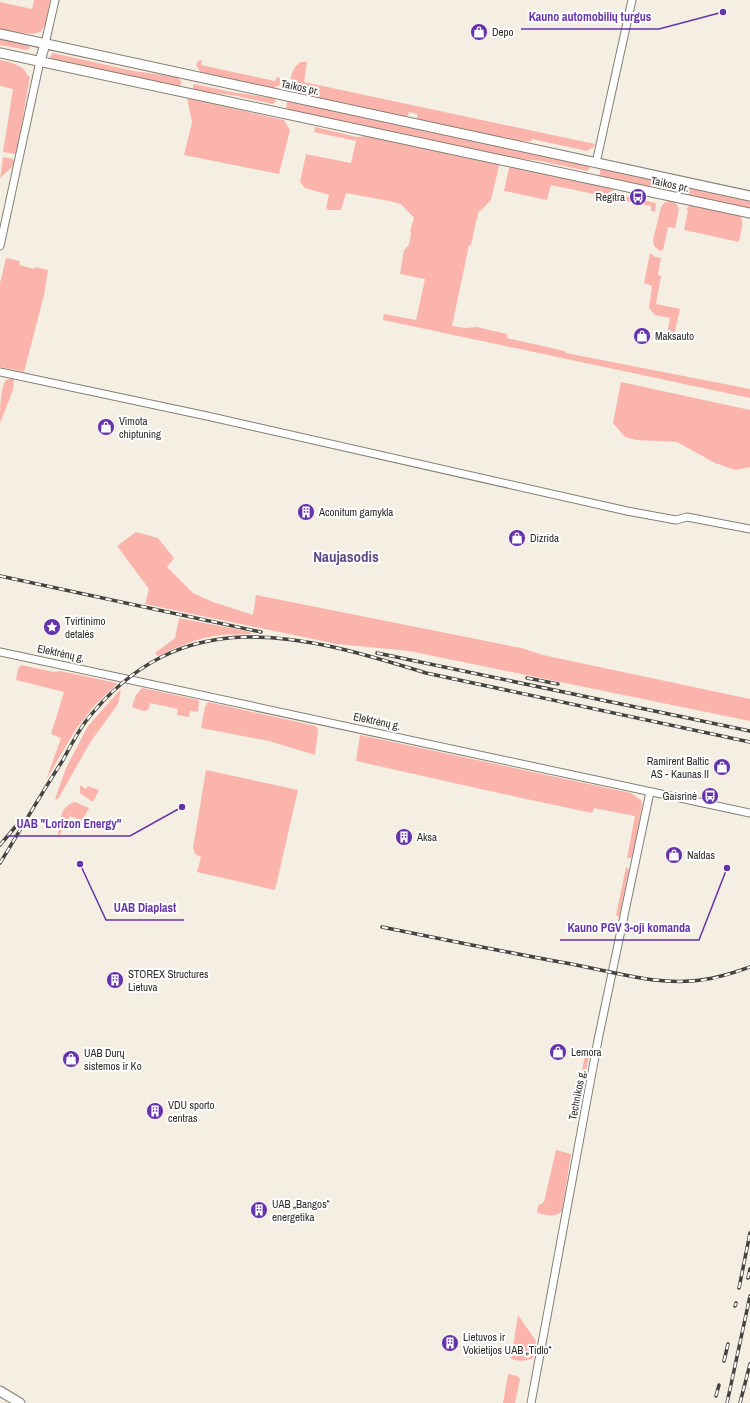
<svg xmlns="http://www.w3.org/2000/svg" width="750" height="1403" font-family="'Archivo Narrow',sans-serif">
<rect width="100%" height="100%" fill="#f5efe3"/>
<!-- green -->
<g fill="#fbb4ab">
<path d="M34,0H50C48,7 47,26 41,31C34,37 9,31 0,29V2L32,9Z"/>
<polygon points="0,39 27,45 30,48 27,50 0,45"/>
<polygon points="53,53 134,71 177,77 182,82 180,86 177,87 52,60 50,57"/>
<path d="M0,60C12,63 23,64 28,76H30L17,152L15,154L3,152L13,89L0,86Z"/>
<path d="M202,60L201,65L275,81L277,77L280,78C283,86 275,88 268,89L201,73L196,65L198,61Z"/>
<path d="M301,62H307L304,82L595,144L593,148H591L587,151L532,139L531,141H516L417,120V114L409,112L407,117H404L297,94L291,89C289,80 292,66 301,62Z"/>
<polygon points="195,84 231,92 274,98 276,101 273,104 232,95 194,91 193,89 193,85"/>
<polygon points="187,98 284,120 290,130 279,174 184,155 192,122"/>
<polygon points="287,101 589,166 590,168 587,171 540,161 502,156 286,110"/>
<polygon points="315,127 357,137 366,136 498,163 499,166 491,200 478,213 471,245 469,245 452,326 465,328 477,327 507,334 507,338 565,351 566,353 750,389 750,398 383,320 384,314 416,320 425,279 400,274 404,250 409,245 411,234 410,231 414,218 402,205 394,202 346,193 341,210 329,210 326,208 329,195 305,188 300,182 306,154 351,163 356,141 314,132"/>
<polygon points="3,157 13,159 14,162 11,168 0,178"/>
<polygon points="512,166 603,186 620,193 620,195 656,203 655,212 651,211 651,206 551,185 547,200 504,191 509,168"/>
<polygon points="601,167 750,199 750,209 599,177"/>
<polygon points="669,201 676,203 679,209 675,228 668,227 663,250 660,251 654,246 653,240 661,207 664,203"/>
<path d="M690,205L739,215C746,221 740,234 739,242L684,230L688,210L686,209Z"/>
<polygon points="650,253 655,257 661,258 658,275 661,276 656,304 680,309 674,335 667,334 670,318 655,315 649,308 652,286 644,283"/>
<polygon points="6,258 20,261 19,265 34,269 35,267 48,270 44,295 24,372 0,367 0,283"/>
<path d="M14,378L13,390L0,423C0,412 0,387 6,380Z"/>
<polygon points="621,382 750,410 750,467 735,470 715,463 677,442 636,440 625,437 613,423"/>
<polygon points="136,532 158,538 174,558 167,567 193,593 213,602 253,615 256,595 521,648 543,655 750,699 750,721 409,651 337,644 145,604 149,589 117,546"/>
<path d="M179,618L250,632L251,634C241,635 230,634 220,635C198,638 177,647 158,656L155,653L175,638Z"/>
<polygon points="21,665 54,672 60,671 117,683 117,684 94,706 76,729 46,780 61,738 51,734 64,692 16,680 18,669"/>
<polygon points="142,688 199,700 198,712 190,711 189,717 177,715 178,709 150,703 148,710 144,711 132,707 136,695"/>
<polygon points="121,689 118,704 91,741 58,799 55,799 66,768 88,726"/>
<polygon points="208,702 316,726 318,730 315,755 269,741 201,728 205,707"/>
<polygon points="360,735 631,793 641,800 642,805 633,855 631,858 627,858 635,816 594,808 592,813 517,797 356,761"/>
<polygon points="206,770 298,790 275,890 197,872 201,857 195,854 193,848"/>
<polygon points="80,785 86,789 88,786 99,790 93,802 80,793"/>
<path d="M75,802L89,808L82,821L70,816L58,838C59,824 60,805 75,802Z"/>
<polygon points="626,867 629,870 619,917 616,915"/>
<polygon points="585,1055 589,1055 579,1110 577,1113 574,1114"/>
<path d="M556,1150L571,1154L562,1211C555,1218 546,1215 537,1213L538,1206L544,1202Z"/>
<polygon points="518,1315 536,1341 533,1358 528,1360 521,1361 511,1359"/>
<polygon points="509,1374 517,1376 520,1379 515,1403 503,1403 508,1375"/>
</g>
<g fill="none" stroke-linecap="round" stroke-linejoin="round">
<!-- minor casing -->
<g stroke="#847f74" stroke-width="9">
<g id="minor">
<polyline points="45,44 55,0"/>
<polyline points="596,163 632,0"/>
<polyline points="0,246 40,61"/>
<polyline points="0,372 207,416 627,511 676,520 687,517 750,529"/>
<polyline points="0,652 750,813"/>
<polyline points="531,1403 598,1040 650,792"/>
</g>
</g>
<!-- major casing -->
<g stroke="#847f74" stroke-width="11">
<g id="major">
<polyline points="0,34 750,196"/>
<polyline points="0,53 750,213"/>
<polyline points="40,61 45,44"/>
<polyline points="0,1391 20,1403"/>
</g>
</g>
<!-- minor -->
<use href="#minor" stroke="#fff" stroke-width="7"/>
<!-- major -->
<use href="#major" stroke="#fff" stroke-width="9"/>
<!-- rail casing -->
<g stroke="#45433d" stroke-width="3.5">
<g id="rail">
<polyline points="0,576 261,632"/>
<polyline points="377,653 750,731"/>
<polyline points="527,678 558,684"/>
<polyline points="0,845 22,819"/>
<path d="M0,863C21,829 41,794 63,760C70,747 77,733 86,721C181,600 300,634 426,673L750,742"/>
<path d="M382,927C441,939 500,951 560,962C603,969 647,984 691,981C712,980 731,974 750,967"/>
<polyline points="748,1278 750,1269"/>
<polyline points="739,1288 750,1233"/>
<polyline points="735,1306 736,1303"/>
<polyline points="724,1361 728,1344"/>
<polyline points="716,1396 719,1385"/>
<polyline points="727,1403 750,1296"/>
<polyline points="740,1403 750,1364"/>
</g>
</g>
<!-- rail -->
<use href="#rail" stroke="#fff" stroke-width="2" stroke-dasharray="6" stroke-linecap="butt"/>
</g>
<!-- icons -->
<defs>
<g id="shop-disc" transform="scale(0.9)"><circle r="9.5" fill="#6533aa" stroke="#fff"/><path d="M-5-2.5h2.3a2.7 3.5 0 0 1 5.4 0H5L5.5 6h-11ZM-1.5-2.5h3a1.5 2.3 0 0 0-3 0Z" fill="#fff"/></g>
<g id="bus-disc" transform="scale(0.9)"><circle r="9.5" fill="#6533aa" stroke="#fff"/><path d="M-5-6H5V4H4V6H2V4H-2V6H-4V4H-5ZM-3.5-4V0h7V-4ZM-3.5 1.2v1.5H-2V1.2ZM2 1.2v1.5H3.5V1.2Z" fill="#fff"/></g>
<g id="building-disc" transform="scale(0.9)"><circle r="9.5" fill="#6533aa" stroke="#fff"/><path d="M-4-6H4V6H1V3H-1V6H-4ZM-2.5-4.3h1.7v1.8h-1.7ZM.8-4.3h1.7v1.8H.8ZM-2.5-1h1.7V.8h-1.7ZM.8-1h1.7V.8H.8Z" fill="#fff"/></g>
<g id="sight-disc" transform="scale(0.9)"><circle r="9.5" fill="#6533aa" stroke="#fff"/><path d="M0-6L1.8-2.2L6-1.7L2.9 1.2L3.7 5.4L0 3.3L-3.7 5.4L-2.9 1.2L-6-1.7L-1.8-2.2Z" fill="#fff"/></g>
</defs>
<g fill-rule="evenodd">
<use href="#shop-disc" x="479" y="32"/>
<use href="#bus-disc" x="638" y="197"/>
<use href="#shop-disc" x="642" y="336"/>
<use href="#shop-disc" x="106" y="427"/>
<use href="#building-disc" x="306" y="512"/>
<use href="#shop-disc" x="517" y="538"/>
<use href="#sight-disc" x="52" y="627"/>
<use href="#shop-disc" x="722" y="767"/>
<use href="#bus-disc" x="710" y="796"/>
<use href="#building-disc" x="404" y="837"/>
<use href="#shop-disc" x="674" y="855"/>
<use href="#building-disc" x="115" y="980"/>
<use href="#shop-disc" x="558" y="1052"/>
<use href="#shop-disc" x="71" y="1059"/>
<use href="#building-disc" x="155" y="1111"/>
<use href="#building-disc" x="259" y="1210"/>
<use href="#building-disc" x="450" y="1343"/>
</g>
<g text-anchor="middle" stroke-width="4" stroke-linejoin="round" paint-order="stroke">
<!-- poi labels -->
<g font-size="11" fill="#2c2a25" stroke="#fff" text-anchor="start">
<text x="492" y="36">Depo</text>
<text x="625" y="201" text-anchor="end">Regitra</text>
<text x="655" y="340">Maksauto</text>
<text x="119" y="425">Vimota<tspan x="119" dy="13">chiptuning</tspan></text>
<text x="319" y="516">Aconitum gamykla</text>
<text x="530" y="542">Dizrida</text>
<text x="65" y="625">Tvirtinimo<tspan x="65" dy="13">detalės</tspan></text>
<text x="709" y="765" text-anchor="end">Ramirent Baltic<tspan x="709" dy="13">AS - Kaunas II</tspan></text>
<text x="697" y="800" text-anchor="end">Gaisrinė</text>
<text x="417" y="841">Aksa</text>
<text x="687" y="859">Naldas</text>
<text x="128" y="978">STOREX Structures<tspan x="128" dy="13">Lietuva</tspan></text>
<text x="571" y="1056">Lemora</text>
<text x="84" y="1057">UAB Durų<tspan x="84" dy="13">sistemos ir Ko</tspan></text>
<text x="168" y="1109">VDU sporto<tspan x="168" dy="13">centras</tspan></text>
<text x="272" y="1208">UAB „Bangos“<tspan x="272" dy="13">energetika</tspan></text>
<text x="463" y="1341">Lietuvos ir<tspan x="463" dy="13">Vokietijos UAB „Tidlo“</tspan></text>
</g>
<!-- street labels -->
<g font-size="11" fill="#2c2a25" stroke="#fff">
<text transform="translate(300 87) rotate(12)" y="4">Taikos pr.</text>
<text transform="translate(670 184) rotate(12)" y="4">Taikos pr.</text>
<text transform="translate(61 653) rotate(12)" y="4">Elektrėnų g.</text>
<text transform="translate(377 721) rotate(12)" y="4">Elektrėnų g.</text>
<text transform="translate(577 1095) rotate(-79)" y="4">Technikos g.</text>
</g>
<!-- district labels -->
<g font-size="15" font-weight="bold" fill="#5e4986" stroke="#fff">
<text x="346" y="562">Naujasodis</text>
</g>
</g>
<!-- callouts -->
<path fill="none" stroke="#6533aa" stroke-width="1.5" d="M723 12L659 29H521M182 807L130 836H8M80 864L106 920H184M727 868L699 940H560"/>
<g fill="#6533aa" stroke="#fff" stroke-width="1.5">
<circle cx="723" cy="12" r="4"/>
<circle cx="182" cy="807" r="4"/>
<circle cx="80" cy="864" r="4"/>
<circle cx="727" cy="868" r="4"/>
</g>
<g font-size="12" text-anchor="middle" font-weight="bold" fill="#6533aa" stroke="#fff" stroke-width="4" stroke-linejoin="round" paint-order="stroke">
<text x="590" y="21">Kauno automobilių turgus</text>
<text x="69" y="828">UAB "Lorizon Energy"</text>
<text x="145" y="912">UAB Diaplast</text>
<text x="629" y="932">Kauno PGV 3-oji komanda</text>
</g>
</svg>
